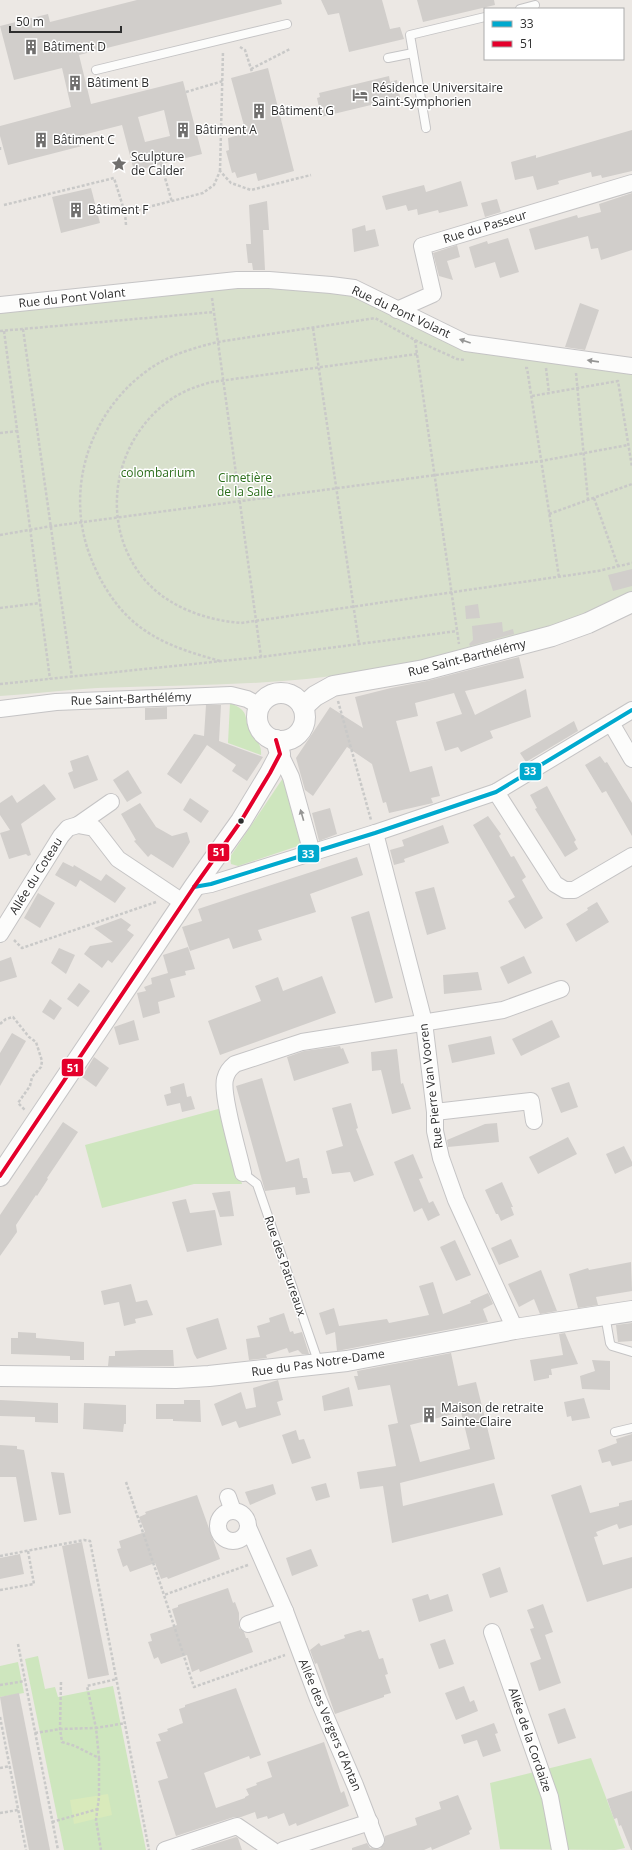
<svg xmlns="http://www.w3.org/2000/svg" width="632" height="1850" font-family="'Open Sans',sans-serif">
<rect width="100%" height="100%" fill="#ece8e4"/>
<!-- green -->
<g fill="#cee6be">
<path d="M230,703C252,712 242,717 251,733C256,741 262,744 261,755L228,743Z"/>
<polygon points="285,775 304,844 238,866 231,864 230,857"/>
<polygon points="222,1108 242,1184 194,1184 102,1208 85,1145"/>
<polygon points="38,1656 45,1689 55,1687 58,1697 113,1686 146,1850 64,1850 25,1659"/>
<polygon points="18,1662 24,1693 0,1697 0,1666"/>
<polygon points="591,1758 625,1848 615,1850 500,1849 490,1783"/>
</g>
<!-- cemetery -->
<path fill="#d8e0cc" d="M234,287H315L351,294L411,324L632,373V593C593,614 550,627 507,639C447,656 386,670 324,677C249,686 172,685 97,688C65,690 32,694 0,696V312Z"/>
<!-- pitch -->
<polygon fill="#d9eabb" points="108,1794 112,1815 74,1824 70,1800"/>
<!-- building -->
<g fill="#d1cecb" fill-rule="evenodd">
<path d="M137,0H281L282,4L79,55L91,104L183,81L202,154L134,171L122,125L79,136L82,146L8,165L0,136V126L71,107L62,68L14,80L0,26L48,14L50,22ZM164,110L170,136L145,142L138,117Z"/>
<polygon points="321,0 382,0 390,29 400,27 404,39 349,52 339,13 328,15"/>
<polygon points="417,0 494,0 495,5 423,22"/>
<polygon points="268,68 294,171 258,181 256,173 237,178 235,172 232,173 226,151 229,150 228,138 246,133 231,78"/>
<polygon points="389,76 390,82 397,80 400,98 321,117 317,98 320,97 319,93"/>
<polygon points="632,130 632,171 602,178 601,175 592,177 591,172 558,181 559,184 537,190 533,176 515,180 511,162 536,155 536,158"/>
<polygon points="461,181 468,206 439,213 438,210 418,215 417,209 408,211 406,205 386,210 382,196 424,185 426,192"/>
<polygon points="91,188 100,223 61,233 52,197"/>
<polygon points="632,193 632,250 601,260 598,248 591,249 588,236 535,250 529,229 577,215 578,218 601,212 599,204"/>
<polygon points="497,199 501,212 485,217 481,203"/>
<polygon points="267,201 269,230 263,230 265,270 253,270 252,263 248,263 246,244 251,244 249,205"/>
<polygon points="365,225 366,231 375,229 379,246 354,252 352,229"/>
<polygon points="508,238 519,272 500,278 495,262 475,268 469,247 487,241 488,244"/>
<polygon points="457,245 460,257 447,261 453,280 439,276 433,253"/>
<polygon points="580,303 599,310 585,350 565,347"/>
<polygon points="632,569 632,586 613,591 608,575"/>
<polygon points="478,604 480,618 466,619 465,606"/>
<polygon points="502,622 503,632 513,629 514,634 470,646 469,644 473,640 472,626"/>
<polygon points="519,657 524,678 465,691 475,715 526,689 531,717 490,731 493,738 461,752 458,747 445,751 436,722 462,714 454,693 415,703 418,716 396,721 410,772 432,766 440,796 431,798 433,803 389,813 386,802 383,803 372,764 347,747 313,796 305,790 296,758 330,707 363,728 355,697 391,688 427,681"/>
<polygon points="206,705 221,705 219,741 263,757 247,781 232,771 236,765 207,745 181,784 167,774 194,734 204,736"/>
<polygon points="167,707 167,719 145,720 145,708"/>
<polygon points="574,721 578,731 526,762 520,753"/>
<polygon points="88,755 98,780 74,789 68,773 73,771 70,761"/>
<polygon points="600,756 605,763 607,762 632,803 632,836 606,791 602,793 585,765"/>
<polygon points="128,770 142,793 127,802 113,780"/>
<polygon points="44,784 56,799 21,824 31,855 28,856 26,854 9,859 0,833 10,830 0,815 0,803 12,795 17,803"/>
<polygon points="547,786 576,840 574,842 578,849 565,857 535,809 537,808 530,795"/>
<polygon points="190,798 209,811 201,823 183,810"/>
<polygon points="140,803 156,827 172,836 187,832 190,842 173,868 151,854 148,857 134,841 136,840 121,814"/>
<polygon points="330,808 337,834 319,841 312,813"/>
<polygon points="488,816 501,834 499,836 511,857 514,856 526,877 522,880 543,918 525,929 508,901 515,897 473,825"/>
<polygon points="443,825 449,843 404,859 405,862 394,865 390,850 404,846 402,840"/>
<polygon points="357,857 363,875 310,894 316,912 258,930 262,940 233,949 229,938 190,951 182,927 202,921 198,909"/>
<polygon points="63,862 73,867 74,865 101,881 106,874 126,888 115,903 80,880 76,887 55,875"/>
<polygon points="434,887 446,929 427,935 415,892"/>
<polygon points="38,893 55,903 40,928 24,918"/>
<polygon points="597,902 609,922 576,942 566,924 588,910 587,908"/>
<polygon points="369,911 393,998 375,1003 351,917"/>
<polygon points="121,918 131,925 127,930 134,935 112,963 108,960 102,968 84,954 90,946 113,942 94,928"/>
<polygon points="188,947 195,969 185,971 186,975 170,979 175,997 158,1002 160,1013 143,1018 137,993 146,991 144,987 152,984 151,978 168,973 163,955"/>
<polygon points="59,948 75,955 66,974 51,963"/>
<polygon points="524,956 532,973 508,984 500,967"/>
<polygon points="11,957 17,977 0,982 0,961"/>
<polygon points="478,972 482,990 444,994 443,975"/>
<polygon points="322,976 336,1013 220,1055 208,1021 261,1001 255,986 278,977 283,991"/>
<polygon points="79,983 90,991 78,1007 67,999"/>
<polygon points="50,999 62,1008 54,1020 42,1012"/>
<polygon points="134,1020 139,1040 119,1045 114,1027"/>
<polygon points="552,1020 560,1037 521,1056 512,1039"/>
<polygon points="12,1033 26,1041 0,1086 0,1053"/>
<polygon points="491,1036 495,1054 452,1063 448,1045"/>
<polygon points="340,1046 341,1049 343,1048 349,1063 294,1081 287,1057 304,1051"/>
<polygon points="397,1049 401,1084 403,1083 411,1109 392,1114 381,1070 372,1071 371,1052"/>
<polygon points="94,1057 109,1068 96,1087 82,1077"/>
<polygon points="262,1078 286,1162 299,1158 303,1178 307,1178 310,1193 296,1195 295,1187 265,1191 236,1086"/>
<polygon points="569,1082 578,1107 561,1113 551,1088"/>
<polygon points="184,1083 187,1097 191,1096 195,1109 182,1112 180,1103 167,1106 164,1095 171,1093 170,1087"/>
<polygon points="351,1103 358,1128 356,1129 374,1175 354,1182 350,1172 332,1174 326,1151 343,1146 332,1108"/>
<polygon points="63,1122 78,1132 47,1178 48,1179 37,1196 36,1195 16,1225 17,1232 0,1256 0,1215"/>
<polygon points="497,1123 499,1142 448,1147 447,1140 485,1124"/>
<polygon points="568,1137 577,1154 538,1174 529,1157"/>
<polygon points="624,1146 632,1162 632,1166 615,1174 606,1154"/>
<polygon points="413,1154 423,1178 419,1179 429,1203 433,1201 440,1215 428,1221 422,1208 414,1212 394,1162"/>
<polygon points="502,1182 513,1207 511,1207 514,1215 501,1221 498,1214 496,1214 485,1190"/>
<polygon points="230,1191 234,1216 220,1217 212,1193"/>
<polygon points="186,1199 190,1213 215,1210 222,1245 187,1252 172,1202"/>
<polygon points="511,1239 519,1257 499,1265 491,1248"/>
<polygon points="455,1240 471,1275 456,1281 440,1247"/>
<polygon points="631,1262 632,1291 596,1297 598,1305 578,1308 569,1274 588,1268 589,1270"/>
<polygon points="541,1270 557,1311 540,1314 534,1299 519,1307 508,1284"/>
<polygon points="433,1282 443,1314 471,1303 470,1301 488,1293 493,1304 483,1309 488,1322 337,1351 335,1332 326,1335 319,1313 334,1308 339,1326 387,1319 389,1323 429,1315 419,1286"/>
<polygon points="131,1284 136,1302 147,1300 153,1315 135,1319 136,1323 124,1326 119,1302 104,1305 101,1291"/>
<polygon points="284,1313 290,1332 293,1331 294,1334 302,1332 309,1354 302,1354 298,1350 289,1353 287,1348 266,1355 267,1358 249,1360 246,1339 260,1337 257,1326 270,1322 269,1318"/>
<polygon points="218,1318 227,1349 197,1359 194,1354 186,1328"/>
<polygon points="632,1323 632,1341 618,1342 616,1325"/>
<polygon points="18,1332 36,1333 36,1338 84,1342 84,1360 70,1360 70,1356 11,1354 11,1338 18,1338"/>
<polygon points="565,1333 578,1364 551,1369 552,1375 549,1375 549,1378 534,1381 530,1360 563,1355 559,1334"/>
<polygon points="140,1350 173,1350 174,1366 108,1366 109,1356 115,1356 115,1351"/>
<path d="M451,1353L458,1386L476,1382L495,1459L400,1483L403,1506L494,1483L503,1515L392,1543L383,1486L360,1489L357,1472L396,1466L388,1425L398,1423L390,1385L358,1390L354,1376H358L357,1371ZM461,1412L470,1449L420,1462L410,1425Z"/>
<polygon points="592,1360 610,1361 610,1390 582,1389 580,1376 595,1371"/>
<polygon points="278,1380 283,1400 277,1402 281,1415 239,1428 236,1421 222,1426 214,1404 241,1392 246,1409 256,1407 253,1388"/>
<polygon points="349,1387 353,1406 324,1411 322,1396"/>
<polygon points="584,1398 590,1418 572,1421 571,1416 567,1417 564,1402"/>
<polygon points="0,1400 58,1403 58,1423 35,1422 35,1417 0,1416"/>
<polygon points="184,1400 200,1400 201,1422 173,1421 173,1419 156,1419 156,1404 184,1404"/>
<polygon points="84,1403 126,1405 126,1424 124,1424 123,1432 83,1429"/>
<polygon points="296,1430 299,1440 304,1439 311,1458 292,1464 282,1435"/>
<polygon points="632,1434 632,1461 612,1466 610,1461 602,1463 598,1450 617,1443 616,1439"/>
<polygon points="0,1445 17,1446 17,1449 24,1450 37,1520 24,1522 16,1477 0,1477"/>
<polygon points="51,1472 64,1473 71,1513 59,1515"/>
<polygon points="326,1483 330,1497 316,1501 311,1487"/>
<polygon points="273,1484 276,1494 250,1505 245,1492"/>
<polygon points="581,1485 590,1513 619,1506 619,1503 632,1500 632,1525 619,1529 617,1524 596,1532 598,1536 594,1537 603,1565 632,1557 632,1588 587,1602 551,1495"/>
<polygon points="197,1495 220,1559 168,1579 167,1577 161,1579 155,1563 130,1572 127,1565 123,1567 117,1549 121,1548 119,1541 145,1532 139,1517 146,1514 145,1512"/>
<polygon points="82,1542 109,1675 88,1679 62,1546"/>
<polygon points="311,1549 318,1566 292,1576 286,1558"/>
<polygon points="20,1554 24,1574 0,1579 0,1558"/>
<polygon points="500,1567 508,1592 490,1598 482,1574"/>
<polygon points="228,1588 233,1603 235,1602 239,1613 239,1628 244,1632 246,1638 248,1638 253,1652 200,1672 199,1669 192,1672 187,1655 161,1664 158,1657 154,1659 148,1642 152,1641 150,1634 177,1625 172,1609 178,1607 178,1605"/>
<polygon points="428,1594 430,1600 448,1594 453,1611 419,1622 412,1599"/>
<polygon points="543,1604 553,1632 545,1635 561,1683 539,1691 530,1663 541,1659 530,1629 534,1628 527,1610"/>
<polygon points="361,1630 362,1632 369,1630 379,1659 383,1658 388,1674 385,1675 391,1693 384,1695 384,1697 335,1714 317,1663 315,1664 310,1650 319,1643 321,1646 345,1638 344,1635"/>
<polygon points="445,1639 454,1664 439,1669 430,1644"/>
<polygon points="464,1686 470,1702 474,1700 478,1711 456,1720 445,1693"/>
<polygon points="236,1688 261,1755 250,1759 249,1756 204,1773 216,1808 245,1798 245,1797 249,1795 246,1789 257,1785 256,1783 272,1777 267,1762 324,1742 341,1793 344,1791 349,1806 297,1826 296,1823 289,1826 284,1813 268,1819 267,1816 257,1819 255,1812 241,1817 234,1817 176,1836 158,1781 168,1778 156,1742 161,1741 158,1734 168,1731 167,1729 183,1723 179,1709 185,1707 185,1705"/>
<polygon points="19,1693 50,1850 29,1850 4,1721 0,1697"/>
<polygon points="565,1708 576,1738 558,1744 548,1714"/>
<polygon points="494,1723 498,1733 495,1734 501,1751 483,1757 477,1740 464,1744 461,1735"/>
<polygon points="632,1791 632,1850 631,1850 621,1825 619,1826 617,1818 614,1819 607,1799"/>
<polygon points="458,1795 472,1829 469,1831 470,1834 432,1850 431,1847 424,1850 352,1850 352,1848 367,1843 370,1848 380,1849 385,1842 385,1836 417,1825 415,1818 441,1809 439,1802"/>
<polygon points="236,1837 238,1838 242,1850 195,1850"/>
</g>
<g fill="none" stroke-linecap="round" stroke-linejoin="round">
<!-- service casing -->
<g stroke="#c5c4c5" stroke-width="10">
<g id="service">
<polyline points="520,9 535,5"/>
<polyline points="388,58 413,53"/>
<polyline points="96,70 287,24"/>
<polyline points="426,128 410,35 485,17"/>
<polyline points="243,1173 257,1184 319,1364"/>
<polyline points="605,1315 610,1343 612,1346 632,1352"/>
<polyline points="615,1432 632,1428"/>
</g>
</g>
<!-- minor casing -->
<g stroke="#c5c4c5" stroke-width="18">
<g id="minor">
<polyline points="0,305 237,280 269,280 331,285 354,288 466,343 632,366"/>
<polyline points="397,310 433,294 422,246 632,183"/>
<polyline points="0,709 56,702 231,695 247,699 260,706"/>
<polyline points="611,723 632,759"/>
<polyline points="280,754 291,777 312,853"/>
<polyline points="496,792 555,884 565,890 574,890 632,856"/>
<polyline points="78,825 111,802"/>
<polyline points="375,833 424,1022 435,1112 435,1131 441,1158 456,1200 515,1329"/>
<polyline points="194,887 211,884 375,833 496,792 632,710"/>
<polyline points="0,934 61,836 68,828 78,825 94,828 118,859 184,903"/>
<polyline points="435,1112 531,1101 534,1121"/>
<path d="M243,1173C239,1154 221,1095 225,1079C227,1072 229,1069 235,1064L302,1042L503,1010L561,989"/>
<polyline points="228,1497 233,1511"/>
<circle cx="233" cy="1526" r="15"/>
<polyline points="248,1527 285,1611 318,1699 355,1785 376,1840"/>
<polyline points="248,1624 285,1611"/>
<polyline points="492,1632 550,1797 560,1850"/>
<polyline points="165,1850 237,1826 272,1850"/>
<polyline points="283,1850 370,1822"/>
</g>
</g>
<!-- tertiary casing -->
<g stroke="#c5c4c5" stroke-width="22">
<g id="tertiary">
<circle cx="281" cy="717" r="24"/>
<polyline points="303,707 315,696 333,686 424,670 552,636 588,623 632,602"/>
<polyline points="0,1176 194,887 241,821 270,773 280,754 276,740"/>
<polyline points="0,1376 176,1378 209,1376 347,1361 515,1329 632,1311"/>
</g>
</g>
<!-- path -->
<g stroke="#c9c9c8" stroke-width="2.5" stroke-dasharray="3 2" stroke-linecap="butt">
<polyline points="240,47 245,50 252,72"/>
<polyline points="251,69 290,49"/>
<polyline points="186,92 223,81"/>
<polyline points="0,147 0,152"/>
<polyline points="161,164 172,202"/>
<polyline points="220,171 223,51"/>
<polyline points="4,205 114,178 125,213"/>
<polyline points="126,225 125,213 203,193 214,185 220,171 231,183 251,190 311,175"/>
<polyline points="212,298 261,657"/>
<polyline points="313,328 359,644"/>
<polyline points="23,329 72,677"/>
<polyline points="0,331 214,312"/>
<polyline points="4,331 50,679"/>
<polyline points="415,340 459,644"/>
<path d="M417,354L212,382C197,386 183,391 170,400C113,440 98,524 144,579C168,607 205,620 241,623L598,571L632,563"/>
<polyline points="525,368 527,368 559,577"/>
<polyline points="546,368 549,393"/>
<polyline points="576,373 588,500"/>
<polyline points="532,396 618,381 632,467"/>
<polyline points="0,433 18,431"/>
<polyline points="594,498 618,566"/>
<polyline points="549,514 632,484"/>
<polyline points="0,535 46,527 541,461 628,445"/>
<polyline points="0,608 40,603"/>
<path d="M220,661C192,653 164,645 140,627C116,609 99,581 89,553C65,486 91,411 148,370C169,355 193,348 218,342L375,318L415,340L457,359L465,360"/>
<polyline points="0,684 261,657 457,631"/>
<polyline points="338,701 371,820"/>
<polyline points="14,940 22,948 156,902"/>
<polyline points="0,1024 6,1019 13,1017 29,1037 36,1042 42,1061 41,1067 32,1077 30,1086 18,1103 25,1110"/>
<polyline points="126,1482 164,1595"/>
<polyline points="0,1556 84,1540 90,1541 149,1850"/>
<polyline points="248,1565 164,1595 194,1687 285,1655"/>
<polyline points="0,1590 34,1584 28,1551"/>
<polyline points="18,1644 58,1850"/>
<polyline points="61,1682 60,1729 62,1742 75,1746 99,1758 96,1728 126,1723"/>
<polyline points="0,1685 25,1681"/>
<polyline points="0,1717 26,1850"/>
<polyline points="35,1733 60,1729 96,1728 87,1686 117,1679"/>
<polyline points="99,1758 99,1797 96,1820 101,1850"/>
<polyline points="0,1768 10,1766"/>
<polyline points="0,1813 18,1810"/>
<polyline points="52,1822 98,1809"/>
</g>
<!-- service -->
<use href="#service" stroke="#fcfcfb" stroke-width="8"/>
<!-- minor -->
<use href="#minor" stroke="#fcfcfb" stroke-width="16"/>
<!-- tertiary -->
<use href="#tertiary" stroke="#fcfcfb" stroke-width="20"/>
<!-- bus-1 casing -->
<g stroke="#fff" stroke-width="7">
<polyline id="bus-1" points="194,887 211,884 375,833 496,792 632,710"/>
</g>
<!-- bus-2 casing -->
<g stroke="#fff" stroke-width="7">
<polyline id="bus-2" points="0,1176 194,887 241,821 270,773 280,754 276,740"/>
</g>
<!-- bus-1 -->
<use href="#bus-1" stroke="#00a9ce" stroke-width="4"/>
<!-- bus-2 -->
<use href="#bus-2" stroke="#e4002b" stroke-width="4"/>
</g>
<!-- one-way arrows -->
<defs><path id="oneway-solid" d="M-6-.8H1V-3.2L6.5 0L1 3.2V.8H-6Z"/></defs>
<g fill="#959594">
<use href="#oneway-solid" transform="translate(465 341) rotate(-161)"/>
<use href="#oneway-solid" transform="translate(593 361) rotate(-172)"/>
<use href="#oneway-solid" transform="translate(302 815) rotate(-106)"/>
</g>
<!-- icons -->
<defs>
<g id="building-bare" transform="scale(1.2)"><path d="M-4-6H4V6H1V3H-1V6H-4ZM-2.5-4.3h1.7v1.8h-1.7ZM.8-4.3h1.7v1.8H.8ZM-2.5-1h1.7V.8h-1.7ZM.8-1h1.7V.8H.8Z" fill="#706f6e" stroke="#fff" stroke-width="2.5" paint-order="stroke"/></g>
<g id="hotel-bare" transform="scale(1.2)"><path d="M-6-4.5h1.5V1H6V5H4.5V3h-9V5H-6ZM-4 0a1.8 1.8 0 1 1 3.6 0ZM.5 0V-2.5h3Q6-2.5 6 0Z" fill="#706f6e" stroke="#fff" stroke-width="2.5" paint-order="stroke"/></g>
<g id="sight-bare" transform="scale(1.2)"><path d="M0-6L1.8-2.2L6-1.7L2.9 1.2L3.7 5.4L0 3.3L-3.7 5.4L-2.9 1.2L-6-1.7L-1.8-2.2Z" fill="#706f6e" stroke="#fff" stroke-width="2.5" paint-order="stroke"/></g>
</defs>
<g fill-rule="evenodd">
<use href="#building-bare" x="31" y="47"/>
<use href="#building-bare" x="75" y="83"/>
<use href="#hotel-bare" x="360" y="95"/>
<use href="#building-bare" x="259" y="111"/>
<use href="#building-bare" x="183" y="130"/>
<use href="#building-bare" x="41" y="140"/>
<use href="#sight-bare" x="119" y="164"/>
<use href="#building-bare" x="76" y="210"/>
<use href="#building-bare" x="429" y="1415"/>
</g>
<!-- markers -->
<circle fill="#2e2e2e" stroke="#fff" stroke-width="1.5" cx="241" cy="821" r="3.5"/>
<g text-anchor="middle" stroke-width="3" stroke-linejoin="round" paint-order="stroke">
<!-- poi labels -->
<g font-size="12" fill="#2e2e2e" stroke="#fff" text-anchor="start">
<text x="43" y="51">Bâtiment D</text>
<text x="87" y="87">Bâtiment B</text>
<text x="372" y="92">Résidence Universitaire<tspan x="372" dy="14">Saint-Symphorien</tspan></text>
<text x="271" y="115">Bâtiment G</text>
<text x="195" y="134">Bâtiment A</text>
<text x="53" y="144">Bâtiment C</text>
<text x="131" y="161">Sculpture<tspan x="131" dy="14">de Calder</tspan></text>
<text x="88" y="214">Bâtiment F</text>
<text x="441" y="1412">Maison de retraite<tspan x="441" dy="14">Sainte-Claire</tspan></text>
</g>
<!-- street labels -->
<g font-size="12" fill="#2e2e2e" stroke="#fff">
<text transform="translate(485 227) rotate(-17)" y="4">Rue du Passeur</text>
<text transform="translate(72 298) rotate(-6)" y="4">Rue du Pont Volant</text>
<text transform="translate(401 312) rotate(25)" y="4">Rue du Pont Volant</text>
<text transform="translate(467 658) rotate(-14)" y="4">Rue Saint-Barthélémy</text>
<text transform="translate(131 699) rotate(-2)" y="4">Rue Saint-Barthélémy</text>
<text transform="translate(36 876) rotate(-58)" y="4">Allée du Coteau</text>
<text transform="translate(431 1086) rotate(-97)" y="4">Rue Pierre Van Vooren</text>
<text transform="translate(285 1266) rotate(71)" y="4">Rue des Patureaux</text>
<text transform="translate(318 1363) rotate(-8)" y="4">Rue du Pas Notre-Dame</text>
<text transform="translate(330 1725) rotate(67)" y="4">Allée des Vergers d'Antan</text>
<text transform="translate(530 1740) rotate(71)" y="4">Allée de la Cordaize</text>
</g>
<!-- park labels -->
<g font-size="12" fill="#2c6e1b" stroke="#fff">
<text x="158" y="477">colombarium</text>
<text x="245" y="482">Cimetière<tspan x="245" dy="14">de la Salle</tspan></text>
</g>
</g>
<g stroke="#fff" stroke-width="1.5">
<rect x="519" y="762" width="23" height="19" rx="4" fill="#00a9ce"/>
<rect x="207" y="843" width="23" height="19" rx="4" fill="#e4002b"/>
<rect x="297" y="844" width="23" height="19" rx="4" fill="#00a9ce"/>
<rect x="61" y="1058" width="23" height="19" rx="4" fill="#e4002b"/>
</g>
<g font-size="11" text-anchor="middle" font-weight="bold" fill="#fff">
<text x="530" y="775">33</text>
<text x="219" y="856">51</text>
<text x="308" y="858">33</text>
<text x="73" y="1072">51</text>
</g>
<!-- legend -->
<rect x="484" y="8" width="140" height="52" fill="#ffffff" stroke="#ababab"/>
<rect x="492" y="21" width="20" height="6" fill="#00a9ce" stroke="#ababab"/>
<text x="520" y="28" font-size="12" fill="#2e2e2e">33</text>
<rect x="492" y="41" width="20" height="6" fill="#e4002b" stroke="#ababab"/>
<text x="520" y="48" font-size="12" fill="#2e2e2e">51</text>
<!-- scale -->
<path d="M10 26v6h111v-6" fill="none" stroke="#2e2e2e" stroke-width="2"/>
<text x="16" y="26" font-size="12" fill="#2e2e2e" stroke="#ffffff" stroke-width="3" paint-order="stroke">50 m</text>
</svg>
